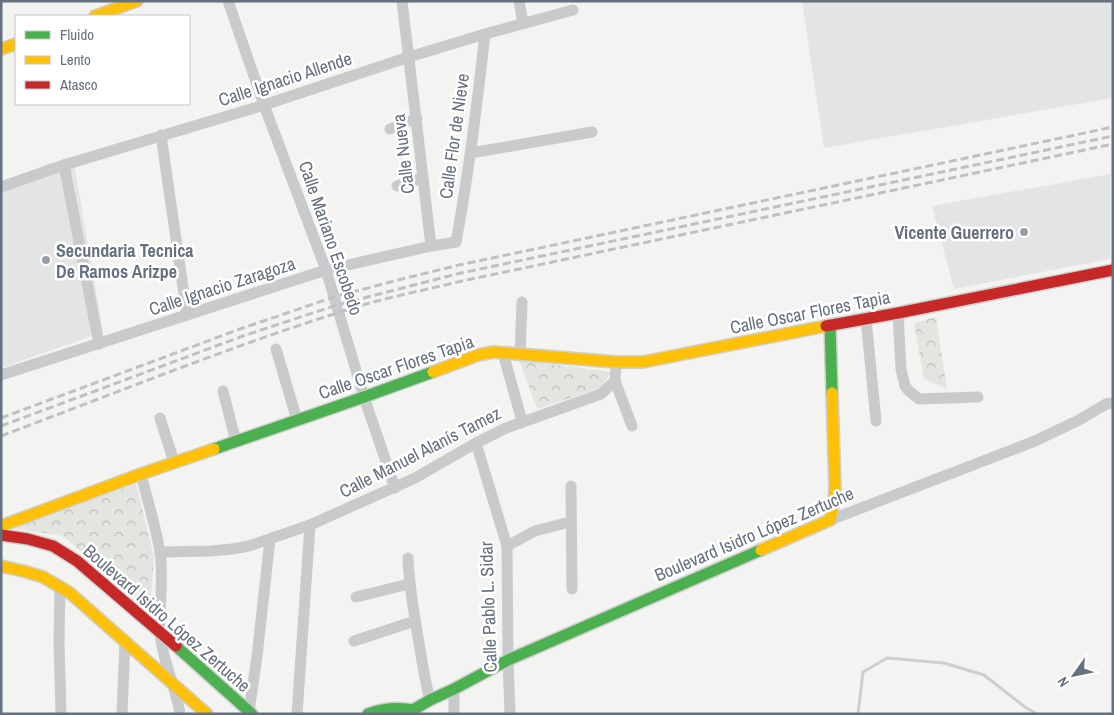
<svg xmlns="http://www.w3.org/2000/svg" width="1114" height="715" viewBox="0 0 1114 715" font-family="'Archivo Narrow',sans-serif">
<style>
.built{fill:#e3e4e4}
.park{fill:url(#park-crowns)}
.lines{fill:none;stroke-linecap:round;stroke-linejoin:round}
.stream{stroke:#cacfd2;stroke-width:3}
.fast-casing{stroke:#cfcfcf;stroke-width:14}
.slow-casing{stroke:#cfcfcf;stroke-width:14}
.jam-casing{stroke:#cfcfcf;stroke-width:14}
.street{stroke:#c9cacb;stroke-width:11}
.fast{stroke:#4caf50;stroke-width:11}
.slow{stroke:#ffc107;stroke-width:11}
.jam{stroke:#c62828;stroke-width:11}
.rail{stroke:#bfc0c1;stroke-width:3;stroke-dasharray:8 4;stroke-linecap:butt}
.poi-dot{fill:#979ea7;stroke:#fff;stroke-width:2}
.labels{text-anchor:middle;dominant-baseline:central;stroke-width:5;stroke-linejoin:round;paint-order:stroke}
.street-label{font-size:18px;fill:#66717f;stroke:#fff}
.poi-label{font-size:18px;font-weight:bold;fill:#66717f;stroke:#fff;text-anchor:end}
</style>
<defs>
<pattern id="park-crowns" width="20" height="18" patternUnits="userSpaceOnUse" patternTransform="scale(1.25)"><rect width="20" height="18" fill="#e2e5e0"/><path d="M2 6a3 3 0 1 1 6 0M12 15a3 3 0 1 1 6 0" fill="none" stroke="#bbbebb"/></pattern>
</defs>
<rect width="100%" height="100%" fill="#f3f3f1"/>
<g class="built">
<polygon points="802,1 1113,1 1113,98 824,148"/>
<polygon points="74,163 103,332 1,368 1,188"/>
<polygon points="1110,174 1110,259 954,289 932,206"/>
</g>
<g class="park">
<polygon points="936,317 947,389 924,379 914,323"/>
<polygon points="519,360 611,372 601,388 537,409"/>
<polygon points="136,484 154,557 150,611 63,536 13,528"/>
</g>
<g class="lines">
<polyline class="stream" points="858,714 863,672 887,658 944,663 984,675 1025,707 1037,714"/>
<defs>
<g id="fast">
<polyline points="830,325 832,393"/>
<polyline points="214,449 364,397 433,372"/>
<polyline points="176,646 252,714"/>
<path d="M368 714C384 708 397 707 413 710"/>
<polyline points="410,714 413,710 430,700 454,689 508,660 761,550"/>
</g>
<g id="slow">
<polyline points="95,16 137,1"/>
<polyline points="1,49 16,44"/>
<polyline points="433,372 478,355 494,352 616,362 643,362 826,326"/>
<polyline points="1,526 141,474 214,449"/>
<polyline points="761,550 830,520 834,501 835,488 832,393"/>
<polyline points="1,566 23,571 43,577 70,593 207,714"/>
</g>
<g id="jam">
<polyline points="826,326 898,313 1113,270"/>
<polyline points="1,535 28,539 53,546 77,561 176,646"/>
</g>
</defs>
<use href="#fast" class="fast-casing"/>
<use href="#slow" class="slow-casing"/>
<use href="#jam" class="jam-casing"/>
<g class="street">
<polyline points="228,1 264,105 326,270 364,397 395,488"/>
<polyline points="402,1 427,212 431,246"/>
<polyline points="519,1 523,23"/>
<polyline points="390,129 417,118"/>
<polyline points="161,135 187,315"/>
<polyline points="471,153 592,132"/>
<polyline points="64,165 99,344"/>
<polyline points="397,186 423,178"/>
<polyline points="1,187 64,165 264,105 409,57 485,34 573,10"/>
<polyline points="898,313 901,369 905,386 909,391 919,399 978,397"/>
<polyline points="866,319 876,421"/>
<polyline points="276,349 297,420"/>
<polyline points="503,353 522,421"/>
<polyline points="520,355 522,302"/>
<path d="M1 375 326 270 431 246 456 242C469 173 477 103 485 34"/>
<polyline points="615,381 632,426"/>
<polyline points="223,391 236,442"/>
<polyline points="160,418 174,462"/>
<polyline points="476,443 507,546 508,660 510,714"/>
<path d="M141 474C147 499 156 527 160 552 164 579 159 605 160 632 162 661 176 686 180 714"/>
<polyline points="571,486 572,589"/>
<polyline points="830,520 1035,441 1079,420 1106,404 1113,403"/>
<polyline points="507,546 535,531 570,522"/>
<polyline points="160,552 211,551 232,549 249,546 310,525 415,478 476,443 506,428 601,394 615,381 616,362"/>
<path d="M408 558C409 586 414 614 419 643 422 662 425 681 430 700"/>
<polyline points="60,585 59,642 61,714"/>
<polyline points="356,597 409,584"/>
<polyline points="354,641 415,621"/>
<polyline points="454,689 454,714"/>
<polyline points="249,712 257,656 270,539"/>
<polyline points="122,714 125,641"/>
<polyline points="297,714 310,525"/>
</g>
<use href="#fast" class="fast"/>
<use href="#slow" class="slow"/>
<use href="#jam" class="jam"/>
<g class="rail">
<polyline points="1,418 240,329 334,297 398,280 459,265 1113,127"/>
<polyline points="1,426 243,336 337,305 461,273 1113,136"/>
<path d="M1 436C113 394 224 349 337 313 378 299 421 291 462 281L1113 144"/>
</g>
</g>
<g class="poi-dot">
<circle cx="1024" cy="232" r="5"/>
<circle cx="46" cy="260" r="5"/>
</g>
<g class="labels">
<g class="street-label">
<text transform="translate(285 79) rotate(-18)">Calle Ignacio Allende</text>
<text transform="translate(454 136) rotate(-82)">Calle Flor de Nieve</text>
<text transform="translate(403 154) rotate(-97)">Calle Nueva</text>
<text transform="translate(331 238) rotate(71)">Calle Mariano Escobedo</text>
<text transform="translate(222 286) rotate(-18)">Calle Ignacio Zaragoza</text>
<text transform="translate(810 312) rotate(-11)">Calle Oscar Flores Tapia</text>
<text transform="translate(396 367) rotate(-19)">Calle Oscar Flores Tapia</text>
<text transform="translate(420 452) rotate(-27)">Calle Manuel Alanís Tamez</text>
<text transform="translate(754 534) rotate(-23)">Boulevard Isidro López Zertuche</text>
<text transform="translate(488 607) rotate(-92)">Calle Pablo L. Sidar</text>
<text transform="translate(167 618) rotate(41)">Boulevard Isidro López Zertuche</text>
</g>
<g class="poi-label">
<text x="1014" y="232">Vicente Guerrero</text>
<text x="56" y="250" text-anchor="start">Secundaria Tecnica<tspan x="56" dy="21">De Ramos Arizpe</tspan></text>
</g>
</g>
<rect width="1114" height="715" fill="none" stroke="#66717f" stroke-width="5"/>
<rect x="15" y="15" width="175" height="90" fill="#ffffff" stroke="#c2c6cc"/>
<rect x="25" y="31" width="25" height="8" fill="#4caf50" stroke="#c2c6cc"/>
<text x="60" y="40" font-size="15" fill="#66717f">Fluido</text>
<rect x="25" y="56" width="25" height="8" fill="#ffc107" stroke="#c2c6cc"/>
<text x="60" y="65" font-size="15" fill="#66717f">Lento</text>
<rect x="25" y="81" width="25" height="8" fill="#c62828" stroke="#c2c6cc"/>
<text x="60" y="90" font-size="15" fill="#66717f">Atasco</text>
<g transform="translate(1074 675) rotate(237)" stroke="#ffffff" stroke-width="4" paint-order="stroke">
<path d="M0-4L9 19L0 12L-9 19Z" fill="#66717f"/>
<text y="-8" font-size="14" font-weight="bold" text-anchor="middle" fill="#66717f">N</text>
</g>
</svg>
